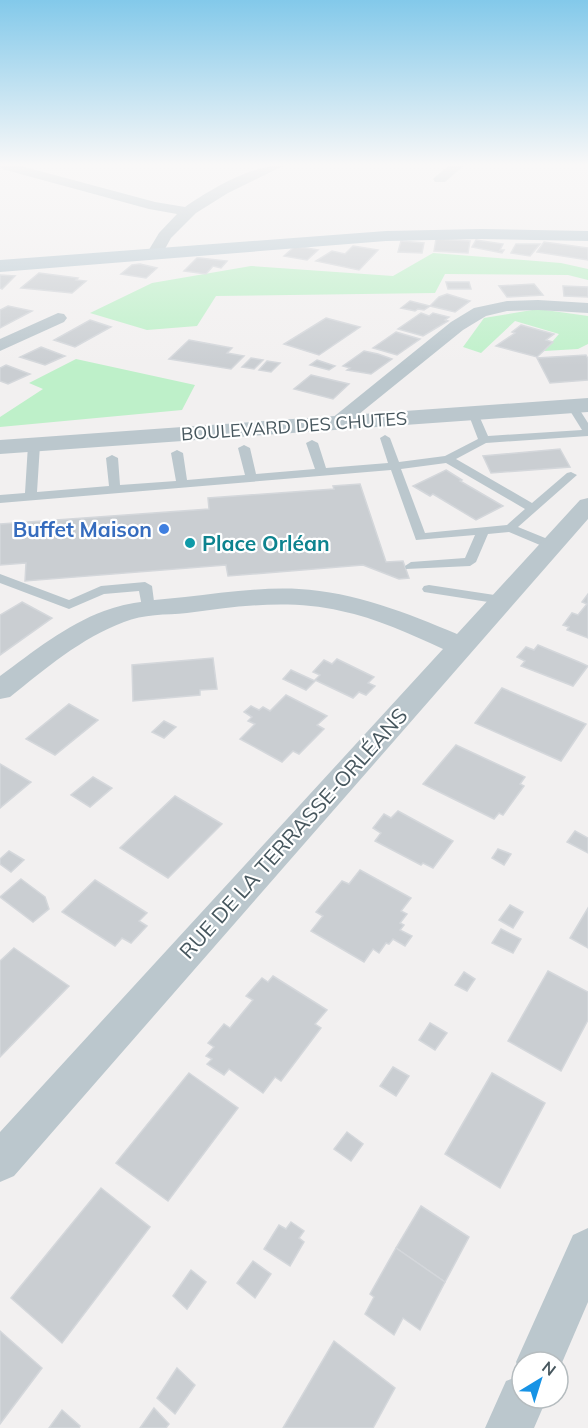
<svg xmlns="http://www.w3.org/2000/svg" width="588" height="1428" viewBox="0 0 588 1428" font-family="Mulish,sans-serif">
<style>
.green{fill:#bef0c9}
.building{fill:#caced2;stroke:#d4d7db;stroke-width:1.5}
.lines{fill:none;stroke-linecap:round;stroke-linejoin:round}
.service{fill:#bbc7cd;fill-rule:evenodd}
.minor{fill:#bbc7cd;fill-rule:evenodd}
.tertiary{fill:#bbc7cd;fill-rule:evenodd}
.secondary{fill:#bdccd4;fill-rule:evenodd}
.shop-dot{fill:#3f7fe0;stroke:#fff;stroke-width:2}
.culture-dot{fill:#0f9aa8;stroke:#fff;stroke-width:2}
.labels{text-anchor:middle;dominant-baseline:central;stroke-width:4.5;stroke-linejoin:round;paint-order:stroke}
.far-street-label{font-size:18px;fill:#47575e;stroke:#fff}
.shop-label{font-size:21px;font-weight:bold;fill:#366cbe;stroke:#fff;text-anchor:end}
.culture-label{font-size:21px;font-weight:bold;fill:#0d838f;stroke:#fff;text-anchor:start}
.street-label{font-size:21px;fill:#47575e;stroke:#fff}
</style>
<rect width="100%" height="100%" fill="#f2f0f0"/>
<g class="green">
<polygon points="433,253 561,263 588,269 588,280 568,275 445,274 435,293 216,296 197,326 147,330 90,313 152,283 251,266 393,276"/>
<polygon points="538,309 588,316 588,344 578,349 544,351 559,334 515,321 481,353 463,347 484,318"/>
<polygon points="76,359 195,385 182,410 0,427 0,417 43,389 29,383"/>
</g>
<g class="building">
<polygon points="436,239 470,241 468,253 434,251"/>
<polygon points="476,240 503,244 500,250 504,250 502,253 472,247"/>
<polygon points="401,241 424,243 422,253 398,252"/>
<polygon points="544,242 588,248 588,260 537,252"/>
<polygon points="516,244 540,244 530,256 511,253"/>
<polygon points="353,246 378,250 359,270 316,261 332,251 345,254"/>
<polygon points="294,247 307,248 318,250 307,260 284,256"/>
<polygon points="197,258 200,258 227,261 221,268 213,266 206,274 184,271"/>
<polygon points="140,264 157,268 146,278 121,274 132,265"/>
<polygon points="39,273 78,278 76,280 86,281 72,293 21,288"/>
<polygon points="0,275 15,276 2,289 0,288"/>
<polygon points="446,282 469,282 471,289 448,289"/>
<polygon points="534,284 543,295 507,297 499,286"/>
<polygon points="563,286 588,287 588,297 564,296"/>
<polygon points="447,294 470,301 455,312 430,306 439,297"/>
<polygon points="410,301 430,306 424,310 418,309 415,311 401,308"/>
<polygon points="8,306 32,311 0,328 0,310"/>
<polygon points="421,313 429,316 433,313 449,317 445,320 448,321 423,336 398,329"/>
<polygon points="326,318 360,327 319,355 284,344"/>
<polygon points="90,320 111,327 75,347 54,340"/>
<polygon points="521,325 554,334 546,340 553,342 537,357 496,346 515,333 512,332"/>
<polygon points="396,332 420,339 397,355 373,348"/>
<polygon points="189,340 232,348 227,353 244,356 231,369 169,359"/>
<polygon points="41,347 65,356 45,365 20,357"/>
<polygon points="364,351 378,354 392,359 371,374 347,370 350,368 343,366"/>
<polygon points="586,355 588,359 588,380 550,383 537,358"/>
<polygon points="251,358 263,360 254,369 242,367"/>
<polygon points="317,360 335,366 329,370 310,365"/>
<polygon points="267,361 280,363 271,372 259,370"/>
<polygon points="6,365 30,374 8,384 0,381 0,368"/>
<polygon points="311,375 349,384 333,399 294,389"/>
<polygon points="560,449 570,467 491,473 483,456"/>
<polygon points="446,470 462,480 460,481 503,506 476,520 433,494 430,496 413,486"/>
<polygon points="360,484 386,562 403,561 409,578 399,579 363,565 228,576 226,565 25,581 26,563 0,565 0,524 209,509 208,498 334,489 333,486"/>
<polygon points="588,594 588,638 567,630 569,627 563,625 572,613 578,615 587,604 582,602"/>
<polygon points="22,602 52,618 0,655 0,615"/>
<polygon points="538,645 579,662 588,666 573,686 521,666 525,661 517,657 526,647 534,650"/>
<polygon points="213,658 217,689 200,690 200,695 133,701 132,665"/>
<polygon points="337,659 374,677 368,683 375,686 366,695 359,692 353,698 315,680 320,675 313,672 324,660 332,664"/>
<polygon points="291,670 315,681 306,690 283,679"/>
<polygon points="502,688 586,724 561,761 475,723"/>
<polygon points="286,695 327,716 317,725 324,729 299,754 293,751 282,762 240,739 255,724 248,721 252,717 244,712 251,706 259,710 263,707 270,711"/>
<polygon points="69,704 98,720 55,755 26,739"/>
<polygon points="164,721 176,727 164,738 152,732"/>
<polygon points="456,745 525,777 520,784 524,786 503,815 499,813 494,819 423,784"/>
<polygon points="0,764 31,782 0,808"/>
<polygon points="93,777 112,788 90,807 71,795"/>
<polygon points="175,796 222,824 168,878 120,848"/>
<polygon points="398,811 453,841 433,868 423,863 421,865 375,841 381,833 373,828 384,814 391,818"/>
<polygon points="575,831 588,838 588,853 567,842"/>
<polygon points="498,849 511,854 504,865 492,858"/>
<polygon points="9,851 24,860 11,872 0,864 0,859"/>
<polygon points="360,870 411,898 401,911 407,914 400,923 404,925 400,930 412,936 405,946 393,939 389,944 386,943 379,953 373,949 364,962 311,931 323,916 316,912 342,881 349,884"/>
<polygon points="21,879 45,897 49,909 33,922 0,897"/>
<polygon points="95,880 147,913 139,921 147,926 131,943 122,938 115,946 62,912"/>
<polygon points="510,905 523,912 513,928 499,920"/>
<polygon points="588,908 588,948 570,938"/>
<polygon points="501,929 521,939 513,953 492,943"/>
<polygon points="14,948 69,986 0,1057 0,961"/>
<polygon points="548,971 588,992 588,1020 561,1071 508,1041"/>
<polygon points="464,972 475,979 467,991 455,985"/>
<polygon points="273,976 327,1010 315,1024 321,1028 281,1081 275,1077 263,1093 229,1069 224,1075 207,1064 212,1059 206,1056 214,1047 208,1043 224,1024 230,1028 253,1000 246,996 262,978 268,982"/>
<polygon points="430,1023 447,1033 435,1050 419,1040"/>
<polygon points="393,1067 409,1076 396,1096 380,1086"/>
<polygon points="189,1073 238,1108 168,1201 116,1163"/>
<polygon points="492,1073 545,1103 500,1188 445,1154"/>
<polygon points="347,1132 363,1144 351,1161 334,1149"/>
<polygon points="101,1188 150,1227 62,1343 11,1298"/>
<polygon points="421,1206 469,1237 445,1282 396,1248"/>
<polygon points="291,1222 304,1231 299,1238 304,1242 290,1266 264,1249 279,1225 286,1229"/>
<polygon points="396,1248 445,1282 420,1330 403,1318 394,1335 365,1314 374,1297 370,1294"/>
<polygon points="253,1261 271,1274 255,1298 237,1283"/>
<polygon points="191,1270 206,1282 187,1309 173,1296"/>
<polygon points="0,1331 42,1368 0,1424"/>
<polygon points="334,1341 395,1388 373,1428 283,1428"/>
<polygon points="177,1368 195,1385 175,1414 157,1398"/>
<polygon points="154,1408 169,1424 166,1428 140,1428"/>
<polygon points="62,1410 80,1426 79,1428 49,1428"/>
</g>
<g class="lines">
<g class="service">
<path d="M572 403 576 404 588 423V436L486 443 456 459 532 503 567 473 571 472 577 475 518 527 555 542 557 545 555 548H547L509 532 488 534 476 562 470 566 406 569 405 566 411 562 465 558 475 535 416 540 391 470 0 503V495L25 493 28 445 34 442 40 445 37 492 109 486 106 458 112 455 118 458 120 485 176 481 171 453 177 450 183 453 187 480 245 475 238 448 244 445 250 448 256 474 315 469 306 443 312 440 318 443 326 468 388 463 380 438 385 435 390 438 399 462 445 456 478 439 468 413 469 411H477L488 436 582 430 567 406ZM446 463 525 509 507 525 425 533 401 469Z"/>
<polygon points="0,574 69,600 101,586 145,582 152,586 155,609 148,613 143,612 139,591 104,594 69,609 0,583"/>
<polygon points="429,585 501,596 508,600 501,604 424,592 422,589 424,586"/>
</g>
<g class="minor">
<path d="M0 166H21L155 202 185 207C210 190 252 164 283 166L228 193 196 213 171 238 161 256 155 258 147 253 159 233 177 214 149 209 2 169Z"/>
<polygon points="448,166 463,166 445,182 435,182 433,179"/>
<polygon points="538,300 588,303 588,313 538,310 507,311 486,316 463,330 343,427 329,427 326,423 451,322 474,308 507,301"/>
<polygon points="58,313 64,314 67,318 64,322 0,351 0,339"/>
<path d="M588 498V519L14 1176 0 1182V1132L443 649C410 634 376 618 341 611 290 599 238 606 187 613 166 615 143 614 124 622 81 638 45 669 10 697L0 699V676C33 652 66 625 104 611 130 601 158 600 185 597 223 593 261 587 299 589 354 592 407 613 457 634L580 500Z"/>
<polygon points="588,1228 588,1302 558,1372 558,1362 522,1362 522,1398 547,1398 534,1428 485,1428 506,1381 521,1375 516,1362 573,1235"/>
</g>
<polygon class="tertiary" points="588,398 588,412 0,454 0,440"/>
<polygon class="secondary" points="481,229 588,231 588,241 481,239 386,241 0,272 0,260 386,231"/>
</g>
<linearGradient id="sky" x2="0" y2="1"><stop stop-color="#83c9ea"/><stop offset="0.45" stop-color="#f9f8f8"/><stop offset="1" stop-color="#f9f8f8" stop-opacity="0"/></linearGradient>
<rect width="588" height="366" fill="url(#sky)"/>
<circle class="shop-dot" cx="164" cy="529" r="6"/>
<circle class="culture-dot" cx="190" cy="543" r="6"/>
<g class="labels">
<g class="far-street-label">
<text transform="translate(294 426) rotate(-4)">BOULEVARD DES CHUTES</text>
</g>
<g class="shop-label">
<text x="152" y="529">Buffet Maison</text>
</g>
<g class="culture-label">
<text x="202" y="543">Place Orléan</text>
</g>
<g class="street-label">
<text transform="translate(293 833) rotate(-48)">RUE DE LA TERRASSE-ORLÉANS</text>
</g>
</g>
<g transform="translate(540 1380) rotate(38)"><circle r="28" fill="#ffffff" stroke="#b5bcbf" stroke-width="1.5"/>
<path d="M0-4.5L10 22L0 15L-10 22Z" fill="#1793e5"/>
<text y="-9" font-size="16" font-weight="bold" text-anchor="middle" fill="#47575e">N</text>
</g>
</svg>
